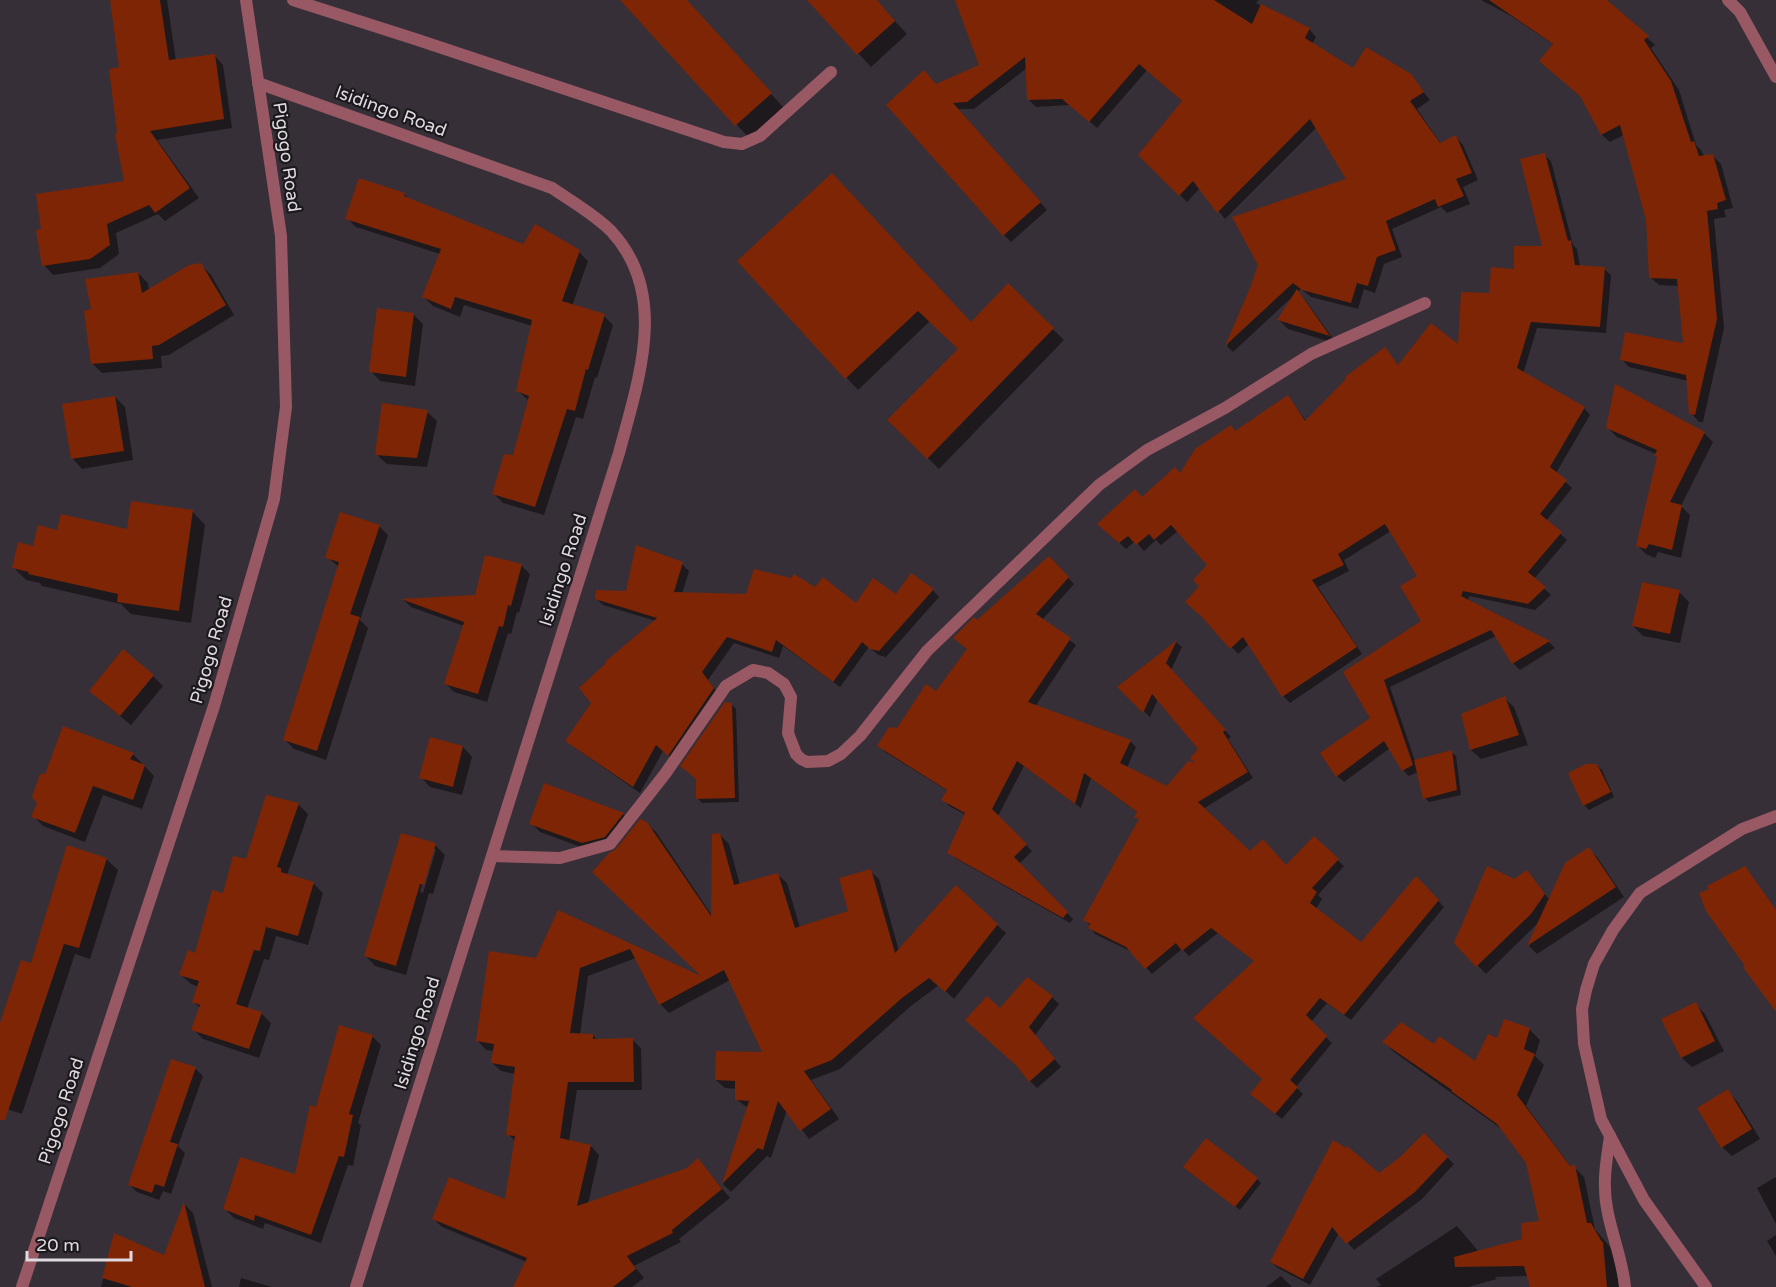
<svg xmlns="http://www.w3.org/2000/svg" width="1776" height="1287" viewBox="0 0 1776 1287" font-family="'Varela Round',sans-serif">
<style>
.shadow{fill:#0007;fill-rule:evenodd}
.building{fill:#7d2505}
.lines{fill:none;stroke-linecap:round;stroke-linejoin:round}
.lane{stroke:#995964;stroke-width:12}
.street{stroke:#995964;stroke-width:12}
.labels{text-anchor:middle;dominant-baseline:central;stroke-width:4.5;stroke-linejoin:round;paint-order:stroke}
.street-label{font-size:18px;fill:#dfdae0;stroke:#1c191d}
</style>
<rect width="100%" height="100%" fill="#372f38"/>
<g class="shadow">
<polygon points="112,0 167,0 176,61 214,55 223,65 232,128 157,140 199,198 165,221 158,214 116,233 119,254 100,268 53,275 44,265 126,182 121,68"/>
<polygon points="622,0 686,0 783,107 749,138"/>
<polygon points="809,0 872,0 888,14 907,34 871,67"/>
<polygon points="956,0 1259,0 1256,3 1309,29 1316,37 1312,44 1354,70 1410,75 1430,100 1417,109 1441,144 1456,137 1463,145 1478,180 1463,187 1470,204 1447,213 1441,207 1392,229 1402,257 1384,264 1375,293 1364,289 1358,309 1311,297 1301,289 1298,292 1306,301 1337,344 1288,329 1279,320 1291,298 1233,352 1227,346 1252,288 1349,180 1317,127 1225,219 1200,188 1187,202 1140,155 1183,102 1147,70 1097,128 1070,105 1036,107 1028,99 1027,68 974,109 958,109 1047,210 1011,242 1004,235 937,85 981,66"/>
<polygon points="1481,0 1605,0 1655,45 1651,48 1679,90 1696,145 1702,151 1704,157 1713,156 1721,164 1733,208 1724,210 1726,217 1714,219 1724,328 1703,422 1699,422 1691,413 1688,381 1629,367 1621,359 1684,344 1679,286 1659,285 1650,277 1647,219 1624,135 1610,142 1602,135 1554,45 1511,16"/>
<polygon points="1544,155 1551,161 1573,245 1577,249 1580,267 1604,269 1611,275 1606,333 1537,328 1523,374 1584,408 1590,415 1556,473 1572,488 1546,521 1567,540 1534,579 1551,595 1535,610 1469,596 1468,601 1549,642 1555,648 1520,670 1513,663 1496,636 1390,687 1415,761 1451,752 1456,756 1461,795 1429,802 1425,798 1418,772 1409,776 1403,770 1390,748 1344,782 1337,776 1372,718 1345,672 1423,621 1419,577 1391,531 1344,560 1349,571 1318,587 1362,654 1290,703 1283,696 1249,644 1238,654 1208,621 1200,586 1209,565 1178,531 1161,545 1156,540 1144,551 1135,541 1126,549 1105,530 1143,499 1180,475 1231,427 1236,432 1288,397 1306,421 1385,349 1399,366 1460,346 1491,295 1544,247"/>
<polygon points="404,194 410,200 523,246 579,252 588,261 572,306 604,316 613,325 597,378 595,377 583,419 576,417 544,515 503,503 494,494 514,457 529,401 518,391 532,326 464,305 460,317 433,306 424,297 440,254 356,227 347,218"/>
<polygon points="739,261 971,324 1008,285 1064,340 939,469 889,420 960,350 930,321 858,390"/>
<polygon points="201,265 211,275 234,315 169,355 161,356 162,368 102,373 92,363 92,310 138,273 148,283 149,291"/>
<polygon points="413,314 423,324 415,386 380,381 371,371"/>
<polygon points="115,397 125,407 133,460 82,469 73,459"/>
<polygon points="427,412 437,421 427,467 387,464 377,455"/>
<polygon points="1608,428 1704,433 1713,442 1681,506 1690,515 1681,558 1658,552 1655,558 1646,554 1637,545 1658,458 1656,454 1617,437"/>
<polygon points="193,512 205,525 191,623 131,614 121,604 42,586 40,583 26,580 13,567 58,532 128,531"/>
<polygon points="379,526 388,535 360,620 368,628 326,760 294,749 284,739 339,567 327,557"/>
<polygon points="1049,558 1074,584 1042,620 1076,645 1035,707 1130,741 1136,747 1127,768 1168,788 1201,767 1200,749 1158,699 1150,717 1119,687 1176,642 1182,647 1171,670 1231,737 1228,739 1253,778 1203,809 1250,853 1287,867 1314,838 1344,866 1318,895 1322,899 1316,909 1361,944 1416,878 1444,907 1351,1020 1327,1003 1311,1022 1332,1043 1296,1087 1303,1094 1282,1119 1258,1100 1263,1080 1256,962 1218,933 1189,956 1182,949 1152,974 1132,952 1095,934 1085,919 1140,820 1136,816 1138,813 1091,778 1081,808 1024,766 998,816 1032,851 1019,864 1073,919 1070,923 955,858 949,852 966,815 949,806 943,799 948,791 885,752 879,746 936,693 968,649 977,621"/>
<polygon points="682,564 689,571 682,594 748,596 816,589 857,605 933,590 939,597 886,657 878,655 869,647 840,687 783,646 779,658 734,643 708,680 720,696 675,761 663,751 640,793 574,747 567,741 656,621 603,605 596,598 628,592"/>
<polygon points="521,565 530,574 519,613 517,612 511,634 508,633 487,702 454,692 446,684 464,626 411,607 404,600 476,596"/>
<polygon points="1679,592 1689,602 1680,643 1643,636 1633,626"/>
<polygon points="153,676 163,686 131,725 100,700"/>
<polygon points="1504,698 1514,707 1528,745 1481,759 1471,750 1463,715"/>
<polygon points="732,705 736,709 739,802 702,803 697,798"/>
<polygon points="64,728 133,754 154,776 142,809 103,795 85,842 43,826 33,816"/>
<polygon points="463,747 472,757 462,795 430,787 421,777"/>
<polygon points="1597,765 1602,770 1614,797 1589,810 1584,805"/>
<polygon points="545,785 623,814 631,823 592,851 540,832 531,823"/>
<polygon points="298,804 308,814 287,875 313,883 323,893 308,945 276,936 269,960 264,959 247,1009 261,1013 271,1023 259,1058 203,1039 193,1029 200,1008 194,1002 199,987 191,984 181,975 196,955 224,895 247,861"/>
<polygon points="646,823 656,832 713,917 720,835 729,844 740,885 778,875 787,883 800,928 850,912 870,871 879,879 899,951 997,925 1006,933 954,999 939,985 911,1006 840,1069 811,1080 839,1119 809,1139 787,1110 771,1158 767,1156 731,1192 723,1184 748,1108 737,1100 737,1089 725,1088 716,1080 764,1053 730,980 669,1013 661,1005 636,958 588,976 580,1035 593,1035 598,1041 632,1039 641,1048 642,1090 577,1090 569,1141 591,1146 599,1155 588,1204 687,1169 698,1160 730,1198 679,1239 681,1242 634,1266 644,1278 632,1287 518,1287 527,1262 442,1227 433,1218 507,1201 516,1142 508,1134 516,1074 501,1071 492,1063 494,1051 486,1050 478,1041 537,959 558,912 706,980 617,850"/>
<path d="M435 845 445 855 433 894 429 893 406 975 375 966 366 956ZM433 849H436L423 893 420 892Z"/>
<polygon points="1588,849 1597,857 1624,897 1537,954 1529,946 1540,921 1486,974 1456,943 1515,880 1526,872 1550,900"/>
<polygon points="106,859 118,870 90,959 75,954 22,1114 0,1107 0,1028 32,965"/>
<polygon points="1052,997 1059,1004 1035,1035 1061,1067 1037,1088 1030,1081 1000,1010"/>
<polygon points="1695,1004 1705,1014 1724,1051 1692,1067 1682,1058 1663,1020"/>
<polygon points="1529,1029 1540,1040 1535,1056 1544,1065 1526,1106 1571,1167 1574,1167 1584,1177 1595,1229 1615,1253 1619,1287 1532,1287 1529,1276 1495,1277 1497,1279 1468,1287 1376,1287 1381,1285 1376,1279 1457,1226 1479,1252 1524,1240 1541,1223 1527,1162 1503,1130 1394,1052 1384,1042 1434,1046 1476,1064 1498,1040"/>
<polygon points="372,1036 381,1045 358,1123 361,1125 353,1166 348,1165 321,1243 265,1223 263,1229 234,1218 225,1209 296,1176 317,1109"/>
<polygon points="172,1060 196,1069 203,1076 178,1146 185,1153 171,1194 163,1191 159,1200 137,1192 130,1185"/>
<polygon points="1727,1091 1737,1101 1760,1139 1732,1156 1722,1147"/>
<polygon points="1424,1135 1454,1164 1422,1199 1354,1250 1339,1233 1310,1285 1278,1268 1271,1262 1401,1158"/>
<polygon points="1190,1171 1257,1179 1261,1183 1240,1210"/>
<polygon points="1776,1177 1776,1224 1757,1188"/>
<polygon points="185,1205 193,1213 212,1287 101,1287 115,1235 165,1257"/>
<polygon points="1776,1235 1776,1256 1767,1241"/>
<polygon points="1281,1276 1292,1287 1266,1287"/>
<polygon points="241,1278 272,1287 239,1287"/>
</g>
<g class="building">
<polygon points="110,0 160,0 169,60 215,54 224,119 150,131 190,188 155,213 149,205 107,224 110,245 90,259 42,266 36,230 41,229 36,194 124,181 115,134 117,132 109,69 119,67"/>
<polygon points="620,0 687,0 772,93 735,126"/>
<polygon points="807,0 877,0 895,21 857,55"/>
<polygon points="955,0 1214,0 1252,24 1261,4 1310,28 1305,38 1353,68 1366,47 1411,74 1424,92 1410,101 1440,143 1456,135 1472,173 1456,179 1464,196 1438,207 1435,199 1386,221 1396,250 1377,257 1368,286 1357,283 1351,303 1302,290 1293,283 1225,346 1250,288 1258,265 1232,217 1346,179 1310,119 1217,213 1193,181 1179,196 1138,155 1182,101 1139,64 1089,122 1062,99 1027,100 1025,57 967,102 953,103 1041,202 1003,236 886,105 924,70 936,84 979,65"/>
<polygon points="1489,0 1607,0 1649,36 1644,40 1671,81 1691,142 1694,141 1699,156 1713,154 1726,200 1717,203 1718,209 1707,211 1717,319 1695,415 1689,414 1686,375 1620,360 1625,332 1683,343 1677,279 1649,278 1646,220 1620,125 1601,135 1580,96 1539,61 1553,44"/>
<polygon points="1545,153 1568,241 1571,240 1575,265 1605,267 1600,327 1531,322 1517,368 1585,407 1550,467 1567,480 1540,514 1562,532 1528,572 1546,587 1528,604 1463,591 1461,596 1550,641 1512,664 1491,630 1384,680 1413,765 1402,771 1384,741 1336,777 1320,753 1370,718 1343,672 1421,621 1400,586 1417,576 1385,524 1338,554 1344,565 1312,580 1357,647 1282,697 1243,637 1230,649 1203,618 1185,602 1199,586 1193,580 1207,565 1171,525 1154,540 1149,534 1136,545 1128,536 1119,543 1097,524 1135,489 1142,497 1175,467 1180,473 1195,449 1231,425 1235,431 1288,395 1305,421 1346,379 1345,377 1385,347 1398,365 1431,323 1458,344 1461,292 1489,293 1491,267 1514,269 1514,246 1542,246 1520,159"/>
<polygon points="832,173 971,322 1008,283 1054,328 927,459 887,420 958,349 918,311 845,379 737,261"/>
<polygon points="359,178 405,193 404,196 523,244 535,224 580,250 562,301 605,314 588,370 586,369 575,411 567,409 535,507 492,494 504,454 513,455 529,396 516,391 532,320 455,297 451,309 422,297 441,249 345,219"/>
<polygon points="201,263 226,305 159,345 152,346 153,359 91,364 84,311 91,309 85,279 138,272 142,293 189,265"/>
<polygon points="1297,289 1330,336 1277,320"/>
<polygon points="377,308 414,313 406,377 369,372"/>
<polygon points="1615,384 1705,432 1670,502 1682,505 1672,550 1649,544 1646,549 1636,546 1657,457 1654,456 1657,450 1606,428"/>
<polygon points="115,396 124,451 71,459 62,404"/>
<polygon points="382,403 428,410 417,458 375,455"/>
<polygon points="131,501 193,510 179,611 117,602 118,594 28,574 29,572 12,568 18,542 33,546 38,525 57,530 61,514 127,529"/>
<polygon points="340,512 380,525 350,614 360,617 317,751 283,740 339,562 325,558"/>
<polygon points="636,545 683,562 674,592 746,594 754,569 791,578 794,574 815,587 823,577 856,603 873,578 896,594 911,573 934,589 879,651 870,649 862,642 833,682 776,640 772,652 727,637 702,672 714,688 668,756 656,745 633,787 565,741 591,703 579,688 606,663 605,662 657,618 595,599 596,590 626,591"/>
<polygon points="485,555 522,564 511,606 508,605 503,627 499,626 478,694 444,684 464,622 401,599 475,595"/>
<polygon points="1049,556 1069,577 1036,614 1071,638 1028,702 1131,740 1120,763 1167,786 1188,761 1195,763 1190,758 1198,749 1152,694 1143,713 1117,687 1177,640 1166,663 1226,730 1223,732 1248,772 1198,802 1250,851 1263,839 1286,865 1314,836 1339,859 1312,888 1317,892 1310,903 1361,942 1416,876 1439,900 1344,1015 1320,998 1306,1015 1327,1036 1290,1080 1298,1087 1275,1114 1250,1094 1262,1079 1193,1018 1254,961 1211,928 1182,951 1176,943 1145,969 1126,947 1088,928 1090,924 1083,920 1139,819 1134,817 1137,812 1084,773 1075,804 1017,761 992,809 1027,844 1014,857 1068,912 1063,918 947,853 965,813 941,800 947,790 877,746 889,727 897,728 926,684 936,691 967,649 953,638 974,617 977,620"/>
<polygon points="1642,582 1680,590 1670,634 1632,626"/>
<polygon points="123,649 154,675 120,716 89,691"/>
<polygon points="1505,696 1519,735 1470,750 1461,714"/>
<polygon points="725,702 732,703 735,798 696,799 696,779 680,766"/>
<polygon points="63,726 134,753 130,759 145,765 133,800 93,786 75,833 31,817 37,803 32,797 40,774 45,774"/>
<polygon points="430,737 463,746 453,787 419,778"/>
<polygon points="1452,750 1457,790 1423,799 1414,760"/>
<polygon points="1586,764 1597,764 1611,792 1583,806 1568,773"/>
<polygon points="544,783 624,813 605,837 582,843 529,824"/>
<polygon points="266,795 299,803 277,867 281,868 281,872 314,882 298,936 266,927 260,951 254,950 236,1004 262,1012 249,1049 191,1030 200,1005 192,1002 199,981 179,975 188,950 195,953 212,890 223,893 233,856 246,859"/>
<polygon points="640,819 647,822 711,916 712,834 720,833 734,885 778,873 795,928 848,911 839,878 871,869 895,953 956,885 998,924 945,992 929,978 902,998 832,1060 804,1071 831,1109 800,1131 778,1101 763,1150 758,1148 722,1184 749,1101 735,1100 735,1081 715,1080 716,1051 762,1052 724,970 659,1005 630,949 580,968 570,1033 593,1034 593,1039 633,1038 634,1082 568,1082 560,1138 591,1145 577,1206 687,1168 698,1158 722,1189 672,1230 673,1233 627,1256 636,1269 613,1287 513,1287 527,1258 432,1219 449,1177 505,1199 515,1136 506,1135 515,1067 491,1063 494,1044 476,1041 489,951 536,958 558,910 701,976 592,872 609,853 616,849"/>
<polygon points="401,833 436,843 424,885 420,884 396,966 364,956"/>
<polygon points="67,845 107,858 79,948 64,944 5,1120 0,1120 0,1023 21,960 31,963"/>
<polygon points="1589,847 1616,887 1527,946 1565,863"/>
<polygon points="1487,866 1514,879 1527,870 1545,894 1531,914 1476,967 1454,943"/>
<polygon points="1745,866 1776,910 1776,1012 1743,967 1745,966 1706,911 1699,893 1709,889 1707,886"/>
<polygon points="1027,977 1053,996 1029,1027 1055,1059 1029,1082 1017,1066 965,1020 987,996 1000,1008"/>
<polygon points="1696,1002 1715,1041 1681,1058 1661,1019"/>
<polygon points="1504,1019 1530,1028 1524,1049 1535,1054 1517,1095 1570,1166 1575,1165 1587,1223 1591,1223 1602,1242 1603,1242 1607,1287 1530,1287 1524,1266 1455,1267 1454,1257 1522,1239 1521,1223 1539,1221 1526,1163 1497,1124 1451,1091 1452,1090 1382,1042 1401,1022 1434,1044 1439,1036 1475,1061 1488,1034 1497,1038"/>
<polygon points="339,1025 373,1035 349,1114 353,1115 344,1157 339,1156 311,1235 255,1215 254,1221 223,1209 240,1157 295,1174 310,1105 316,1107"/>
<polygon points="171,1059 196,1067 170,1142 178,1144 164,1187 155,1184 152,1193 128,1185"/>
<polygon points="1728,1089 1752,1129 1721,1148 1697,1108"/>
<polygon points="1424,1133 1448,1157 1415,1192 1346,1244 1332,1227 1303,1279 1270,1262 1333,1140 1346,1148 1347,1146 1379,1173 1400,1157"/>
<polygon points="1206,1138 1258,1178 1235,1207 1183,1167"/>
<polygon points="184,1202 205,1287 132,1287 102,1278 114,1233 164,1255"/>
</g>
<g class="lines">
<polyline class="lane" points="293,0 415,39 724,142 742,144 760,136 831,72"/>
<g class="street">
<polyline points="1728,0 1740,12 1776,77"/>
<path d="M258 83 552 188C571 201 594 214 611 231 670 294 638 381 619 453L356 1287"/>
<polyline points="492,856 560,858 610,844 665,774 726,686 753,670 768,673 784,684 791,697 788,733 796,754 801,759 807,762 828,761 841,754 860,736 927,651 1099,485 1147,450 1225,408 1311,354 1425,303"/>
<path d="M1610 1136C1608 1152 1604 1170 1605 1187 1605 1221 1622 1253 1625 1287"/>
<polyline points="22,1287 214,706 274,499 286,407 281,236 246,0"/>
<polyline points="1706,1287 1644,1200 1601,1119 1584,1044 1582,1009 1586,990 1594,964 1613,930 1640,893 1742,829 1776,816"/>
</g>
</g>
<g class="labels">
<g class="street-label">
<text transform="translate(391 111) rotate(20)">Isidingo Road</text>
<text transform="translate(287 157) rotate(82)">Pigogo Road</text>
<text transform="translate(563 570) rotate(-72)">Isidingo Road</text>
<text transform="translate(211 650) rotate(-74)">Pigogo Road</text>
<text transform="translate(417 1033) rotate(-73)">Isidingo Road</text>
<text transform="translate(61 1111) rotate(-72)">Pigogo Road</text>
</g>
</g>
<path d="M27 1251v9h104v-9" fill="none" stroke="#dfdae0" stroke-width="3"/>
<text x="36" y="1251" font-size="18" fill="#dfdae0" stroke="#1c191d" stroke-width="4.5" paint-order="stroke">20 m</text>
</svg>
